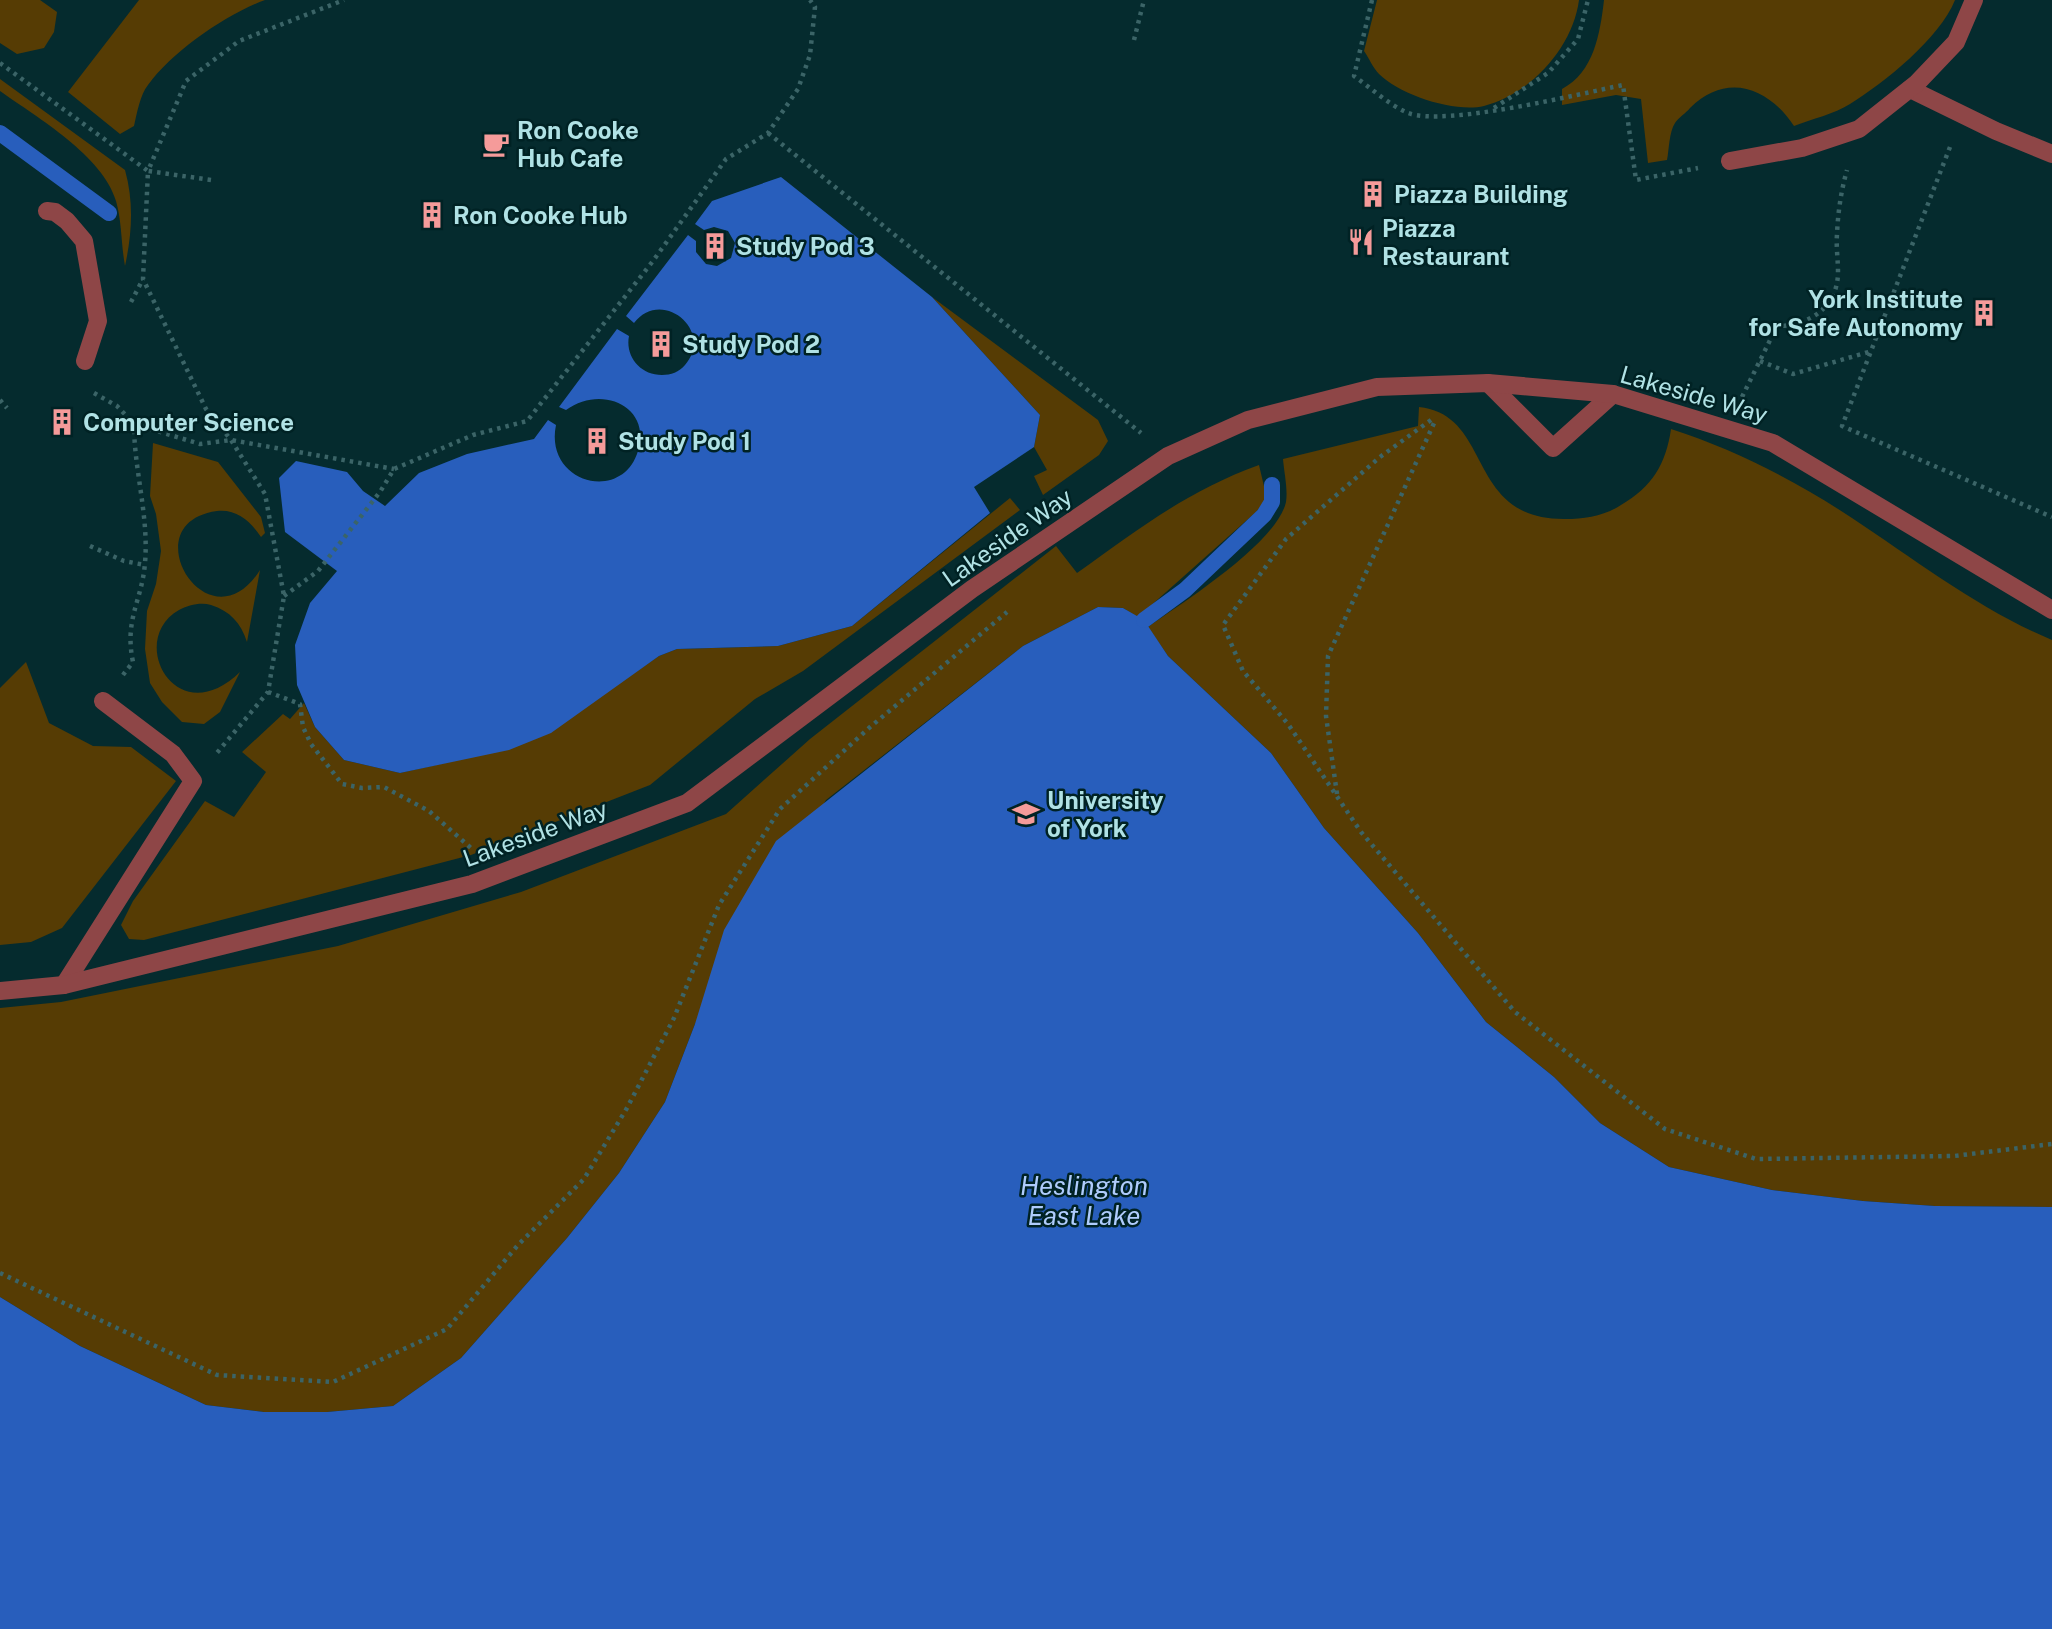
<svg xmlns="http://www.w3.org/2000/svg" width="2052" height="1629" viewBox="0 0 2052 1629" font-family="'Public Sans',sans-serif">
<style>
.green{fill:#563c04}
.water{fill:#285ebc}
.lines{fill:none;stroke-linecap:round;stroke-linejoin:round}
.stream{stroke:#285ebc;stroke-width:16}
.path{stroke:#3b6467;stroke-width:4.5;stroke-dasharray:3.5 5;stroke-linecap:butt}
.lane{stroke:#8e4647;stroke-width:18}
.labels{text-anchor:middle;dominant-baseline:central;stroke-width:5;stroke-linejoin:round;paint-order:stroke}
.poi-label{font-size:24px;font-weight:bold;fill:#b0e2e5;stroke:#002224;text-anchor:start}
.street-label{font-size:24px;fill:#b0e2e5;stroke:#002224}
.water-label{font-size:26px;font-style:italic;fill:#afccfd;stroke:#002224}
</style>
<rect width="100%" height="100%" fill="#052b2e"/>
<g class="green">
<polygon points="0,0 40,0 57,12 54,32 44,48 17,54 0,43"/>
<path d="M139 0H265C226 14 172 52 148 85 140 95 137 113 134 126L120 134 68 92Z"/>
<path d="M1377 0H1579C1573 47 1531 94 1484 106 1455 113 1400 95 1379 74 1373 68 1369 58 1364 51Z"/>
<path d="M1604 0H1955C1940 38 1884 83 1850 104 1834 114 1812 119 1794 126 1769 88 1727 71 1690 108 1686 113 1678 118 1675 123 1669 132 1669 150 1667 160L1648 163 1641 99 1616 95 1562 105V89C1594 72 1600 34 1604 0Z"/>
<path d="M0 79 125 170C134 202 132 234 125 266 121 244 122 222 116 201 103 156 38 118 0 91Z"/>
<polygon points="932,297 1098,420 1108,441 1099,455 1043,495 1034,476 1047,470 1034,447 1040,415"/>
<path d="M1419 407C1494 415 1465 520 1565 519 1585 519 1604 516 1621 505 1652 487 1666 464 1671 429 1736 450 1796 481 1852 518 1917 561 1980 610 2052 640V1207L1935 1206 1863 1201 1772 1190 1669 1167 1600 1123 1554 1077 1486 1022 1418 933 1324 828 1271 753 1168 656 1148 627C1182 603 1277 543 1286 502 1288 489 1284 472 1283 459L1418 426Z"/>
<path d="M153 443 218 462 261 517 265 533 261 537C250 521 237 509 217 511 130 523 209 651 260 570L247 642C241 623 230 611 211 605 201 602 188 605 179 610 126 640 176 734 240 672L220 712 204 724 182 722 162 702 150 683 145 649 147 611 156 584 161 551 156 514 150 496Z"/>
<path d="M1259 465 1267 499 1256 512 1138 617 1123 608 1098 607 1023 646 826 800 695 1024 665 1102 619 1173 567 1238 461 1358 393 1406 327 1412H264L206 1405 80 1346 0 1297V1008L61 1002 338 946 521 892 726 814 810 739 1056 546 1077 573C1139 529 1187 491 1259 465Z"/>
<polygon points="1010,498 1020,510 803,671 755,699 650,785 471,855 144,940 129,939 121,925 133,901 205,801 234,817 266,772 242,752 283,714 290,719 304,703 315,727 344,760 400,773 445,763 614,687 659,656 677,649 778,646 852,626"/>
<polygon points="26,662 49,723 93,746 131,747 176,781 62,928 31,942 0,945 0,688"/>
</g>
<g class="water">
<path d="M781 177 932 297 1040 415 1034 447 974 487 990 513 852 626 778 646 677 649 659 656 551 733 509 750 400 773 344 760 315 727 297 685 295 645 310 603 337 571 285 532 279 478 296 461 347 472 363 491 385 506 419 473 467 454 534 439 548 420 556 425C544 483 622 504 638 451 652 406 601 384 566 410L559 407 617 329 629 336C625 356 640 375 662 375 671 375 679 372 685 365 715 330 661 287 634 323L626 316 688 235 696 241V252L706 264 717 266 731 258 735 243 728 231 714 227 704 230 695 224 712 201Z"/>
<polygon points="1098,607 1123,608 1144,620 1168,656 1271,753 1324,828 1418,933 1486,1022 1554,1077 1600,1123 1669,1167 1772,1190 1863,1201 1935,1206 2052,1207 2052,1629 0,1629 0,1297 80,1346 206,1405 264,1412 327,1412 393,1406 461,1358 567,1238 619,1173 665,1102 695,1024 724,930 776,841 1023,646"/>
</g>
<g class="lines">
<g class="stream">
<polyline points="0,133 109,213"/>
<polyline points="1144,620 1185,590 1264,515 1272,502 1272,485"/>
</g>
<g class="path">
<path d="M1372 0 1354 76C1371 88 1389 105 1408 113 1445 127 1579 94 1623 85L1636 180 1698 168"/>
<polyline points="1134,40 1144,0"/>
<polyline points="0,63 148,171 143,279 206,409 231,440 265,494 284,596 268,692 216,754"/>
<polyline points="1494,108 1548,73 1578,39 1588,0"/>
<polyline points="768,133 1141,433"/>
<polyline points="1950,147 1842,426 2052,517"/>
<polyline points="211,180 148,171 186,81 239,41 344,0"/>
<polyline points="131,302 143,279"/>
<polyline points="1760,361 1793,374 1872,351"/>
<polyline points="94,393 117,406 134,424 200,444 231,440 394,469"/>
<path d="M1742 397 1777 326C1809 326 1838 307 1838 272 1838 259 1836 247 1837 234 1838 212 1841 191 1847 170"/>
<polyline points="0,400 7,408"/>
<polyline points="1431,420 1380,457 1286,539 1223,625 1243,671 1288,724 1361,832 1515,1012 1665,1129 1756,1159 1954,1156 2052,1144"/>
<polyline points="90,546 124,561 145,565"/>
<polyline points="284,596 318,571 380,492 394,469 473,435 527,421 653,261 726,159 768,133 798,89 810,55 815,7 810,0"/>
<path d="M123 675 133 662C124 619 142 601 145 563 149 516 134 470 134 424"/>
<polyline points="268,692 300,704 303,727 311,744 342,784 362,788 384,787 429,811 471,848"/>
<polyline points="1337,794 1326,716 1328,656 1435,421"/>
<polyline points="0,1273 217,1375 333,1382 447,1329 518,1245 584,1179 627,1108 674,1018 719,905 780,809 869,728 1007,612"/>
</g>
<g class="lane">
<polyline points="1910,89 1996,131 2052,154"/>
<polyline points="1730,161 1802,148 1859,129 1917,83 1956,42 1974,0"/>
<polyline points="47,211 55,212 67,221 84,241 98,321 85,361"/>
<polyline points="1488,383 1553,448 1613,394"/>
<polyline points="64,985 193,781 173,754 103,701"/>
<polyline points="0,991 64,985 472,884 687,803 972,589 1168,456 1248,420 1377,387 1488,383 1613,394 1773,443 2052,610"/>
</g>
</g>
<defs>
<symbol id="cafe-bare" viewBox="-9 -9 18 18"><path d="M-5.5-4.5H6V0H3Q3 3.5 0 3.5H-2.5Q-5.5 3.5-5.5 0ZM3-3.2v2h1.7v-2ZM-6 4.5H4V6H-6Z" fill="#f59b9a" stroke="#002224" stroke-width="2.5" paint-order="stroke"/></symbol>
<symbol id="building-bare" viewBox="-9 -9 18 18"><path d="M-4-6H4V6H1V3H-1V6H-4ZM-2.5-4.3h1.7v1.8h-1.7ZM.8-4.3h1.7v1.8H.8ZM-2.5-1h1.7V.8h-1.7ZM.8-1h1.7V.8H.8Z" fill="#f59b9a" stroke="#002224" stroke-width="2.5" paint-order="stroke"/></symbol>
<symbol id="restaurant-bare" viewBox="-9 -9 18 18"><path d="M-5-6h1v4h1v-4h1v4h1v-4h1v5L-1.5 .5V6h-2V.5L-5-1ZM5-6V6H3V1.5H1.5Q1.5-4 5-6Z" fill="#f59b9a" stroke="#002224" stroke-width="2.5" paint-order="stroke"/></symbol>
<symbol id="university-bare" viewBox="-9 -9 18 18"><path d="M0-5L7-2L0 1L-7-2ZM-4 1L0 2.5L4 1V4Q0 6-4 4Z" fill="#f59b9a" stroke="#002224" stroke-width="2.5" paint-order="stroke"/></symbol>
</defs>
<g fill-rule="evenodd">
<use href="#cafe-bare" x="477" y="125" width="38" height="38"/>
<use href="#building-bare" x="1354" y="175" width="38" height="38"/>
<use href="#building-bare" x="413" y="196" width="38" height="38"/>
<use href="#restaurant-bare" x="1342" y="223" width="38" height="38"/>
<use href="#building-bare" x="696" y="227" width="38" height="38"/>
<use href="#building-bare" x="1965" y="294" width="38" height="38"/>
<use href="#building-bare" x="642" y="325" width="38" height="38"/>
<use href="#building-bare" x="43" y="403" width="38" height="38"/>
<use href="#building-bare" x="578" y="422" width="38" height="38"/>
<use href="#university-bare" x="1007" y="795" width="38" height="38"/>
</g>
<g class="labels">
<g class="poi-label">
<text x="517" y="130">Ron Cooke<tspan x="517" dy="28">Hub Cafe</tspan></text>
<text x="1394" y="194">Piazza Building</text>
<text x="453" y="215">Ron Cooke Hub</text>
<text x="1382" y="228">Piazza<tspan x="1382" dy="28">Restaurant</tspan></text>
<text x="736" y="246">Study Pod 3</text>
<text x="1963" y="299" text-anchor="end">York Institute<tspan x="1963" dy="28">for Safe Autonomy</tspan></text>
<text x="682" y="344">Study Pod 2</text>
<text x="83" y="422">Computer Science</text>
<text x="618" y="441">Study Pod 1</text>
<text x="1047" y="800">University<tspan x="1047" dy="28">of York</tspan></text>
</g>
<g class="street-label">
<text transform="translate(1694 394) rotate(16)">Lakeside Way</text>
<text transform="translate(1007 537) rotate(-35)">Lakeside Way</text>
<text transform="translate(535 833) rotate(-20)">Lakeside Way</text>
</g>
<g class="water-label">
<text x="1084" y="1185">Heslington<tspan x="1084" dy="30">East Lake</tspan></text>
</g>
</g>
</svg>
